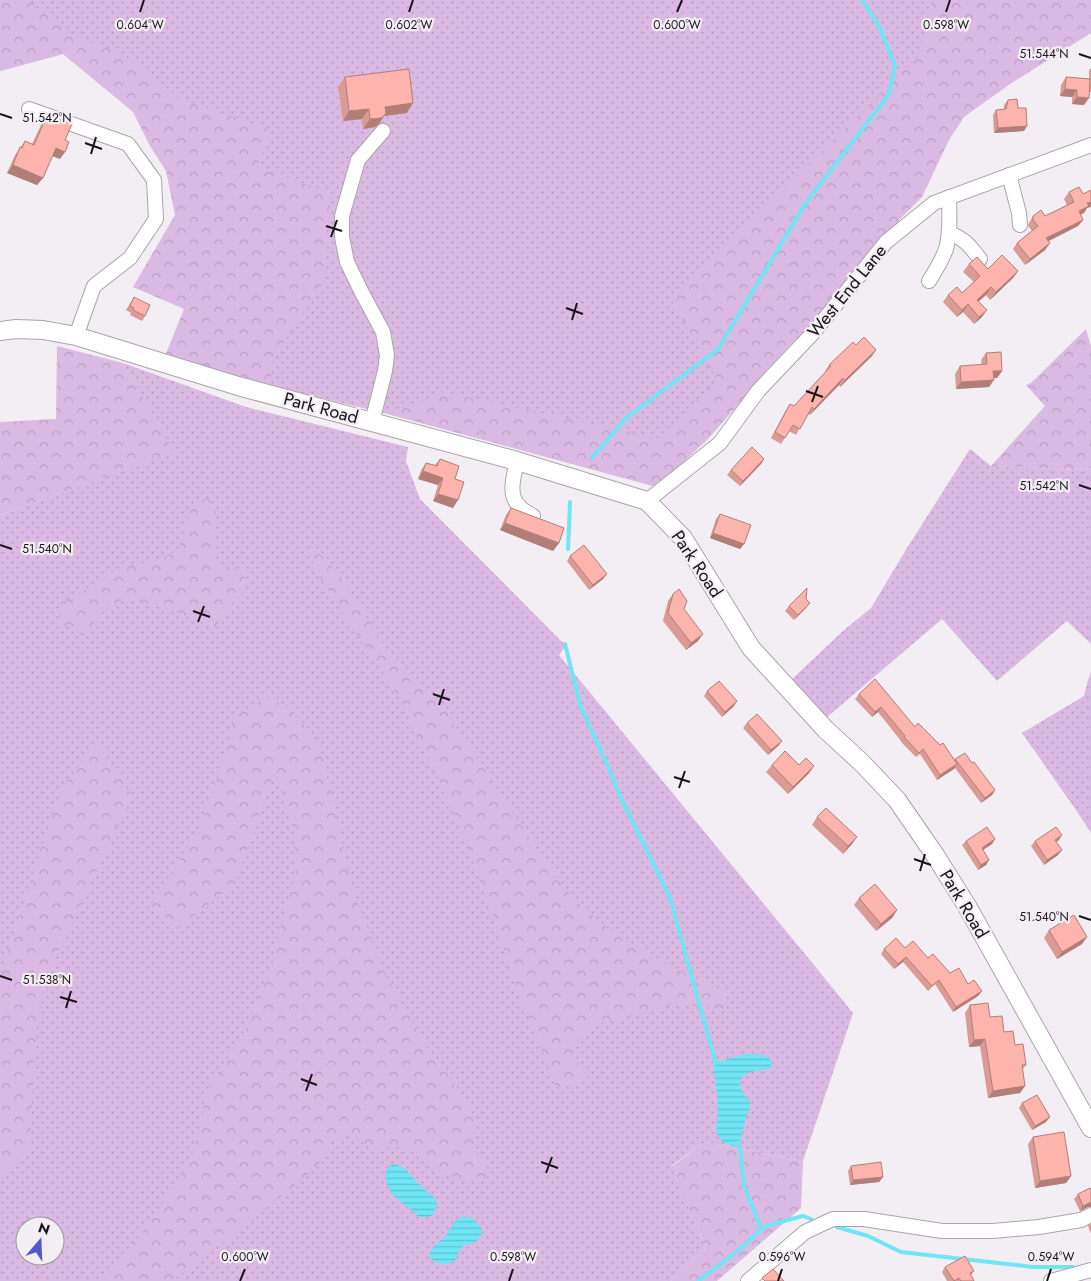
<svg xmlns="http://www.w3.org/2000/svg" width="1091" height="1281" viewBox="0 0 1091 1281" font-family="Jost,sans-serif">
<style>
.grass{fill:url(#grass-dots);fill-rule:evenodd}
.forest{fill:url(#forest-crowns)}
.water{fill:url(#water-rules)}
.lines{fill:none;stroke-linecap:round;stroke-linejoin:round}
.stream{stroke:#6fe5f5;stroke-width:4}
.minor-casing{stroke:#aaa5ab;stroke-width:16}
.major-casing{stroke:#aaa5ab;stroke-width:20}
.minor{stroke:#fff;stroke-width:14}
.major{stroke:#fff;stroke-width:18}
.wall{fill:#da9b94}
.shaded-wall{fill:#b17e78}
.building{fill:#fdb4ac;stroke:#b17e78}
.ticks{fill:none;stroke:#171518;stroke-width:2}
.labels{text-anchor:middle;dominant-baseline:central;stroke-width:4.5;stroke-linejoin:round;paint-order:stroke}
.street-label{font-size:18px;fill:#171518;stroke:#f3edf4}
.ticks-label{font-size:12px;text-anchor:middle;fill:#171518;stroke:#f3edf4;stroke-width:4.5;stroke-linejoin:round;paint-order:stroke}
</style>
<defs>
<pattern id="grass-dots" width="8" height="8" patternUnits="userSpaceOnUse" patternTransform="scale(1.25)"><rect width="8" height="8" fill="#dab9e3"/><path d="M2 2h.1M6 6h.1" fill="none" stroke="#ba9ec2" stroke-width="1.8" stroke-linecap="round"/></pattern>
<pattern id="forest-crowns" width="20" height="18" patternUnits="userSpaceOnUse" patternTransform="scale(1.25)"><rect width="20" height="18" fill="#dab9e3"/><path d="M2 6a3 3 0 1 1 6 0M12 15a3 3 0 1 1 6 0" fill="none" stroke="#ba9ec2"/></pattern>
<pattern id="water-rules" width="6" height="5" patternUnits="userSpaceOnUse" patternTransform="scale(1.25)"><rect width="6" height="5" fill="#6fe5f5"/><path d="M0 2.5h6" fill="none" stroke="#5fc4d1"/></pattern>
</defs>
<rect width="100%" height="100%" fill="#f3edf4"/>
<g class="grass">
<polygon points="0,0 1036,0 873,245 813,328 741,379 657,487 388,414 270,386 178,135 63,54 0,71"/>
<path d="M123 363 246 407 408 447 406 461 420 499 566 646 559 655 805 954 853 1013 803 1161 705 1142 671 1166 706 1248 671 1281H0V515L174 452ZM25 1226H55V1256H25Z"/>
<polygon points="970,449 991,466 1077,470 1091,468 1091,644 1067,621 997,681 942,619 826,718 790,681 844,630 871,608 907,548"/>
<polygon points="1091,672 1091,833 1076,810 1022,733 1084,696 1088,680"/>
</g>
<g class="forest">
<polygon points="0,0 27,0 72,35 121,53 181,99 271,130 257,167 331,193 325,280 273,359 270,386 165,356 184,309 133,287 175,215 166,171 150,146 133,112 63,54 0,71"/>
<polygon points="933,0 1091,0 1091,33 1010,84 964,117 949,140 922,197 902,217 708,439 657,487 388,414 444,392 658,438 717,380 671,299 919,56"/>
<polygon points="1086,329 1091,347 1091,468 1077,470 991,466 1045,406 1026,385 1031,383"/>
<polygon points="57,346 123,363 175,452 0,515 0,422 56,419"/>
<polygon points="209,498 217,512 214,538 214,564 244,571 246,590 230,605 215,627 156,604 121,600 104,610 84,636 58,621 64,600 104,580 117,569 163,558 179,549 186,523 194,502"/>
<polygon points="309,543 340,575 384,645 412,676 440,702 528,836 574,900 616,935 681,971 727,993 727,1010 676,1003 633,1016 596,1024 578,1037 575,1057 589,1081 556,1087 539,1043 518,994 494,919 463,835 443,788 419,740 399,697 334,600 314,568"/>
<polygon points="268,697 290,709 319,741 353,890 383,970 424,1043 457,1087 472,1112 474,1126 471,1146 487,1163 487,1178 461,1180 440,1172 419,1155 400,1147 370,1148 350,1132 331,1142 316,1168 251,1221 172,1281 104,1281 117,1266 149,1223 190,1161 199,1130 208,1087 226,1062 246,1028 268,975 296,870 293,828 275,770 235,884 178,928 151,905 198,831 218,777 234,717"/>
<polygon points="97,744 116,770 132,797 45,981 35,1038 30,1146 0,1177 0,983 7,955 53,810 66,782"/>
<polygon points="705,1142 803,1161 801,1208 717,1281 671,1281 706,1248 671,1167"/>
</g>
<g class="water">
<path d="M745 1054C754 1055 764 1052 771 1060V1067C763 1073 741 1068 740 1083 740 1090 745 1097 750 1101V1107L745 1121 739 1145 733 1147 724 1143 716 1133 718 1104 714 1072V1061H721Z"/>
<path d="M393 1164C407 1167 409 1174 418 1183 424 1189 430 1194 436 1199L437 1205 433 1215 427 1217H419C412 1210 403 1204 395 1197 387 1188 379 1170 393 1164Z"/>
<path d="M462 1217C472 1216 476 1221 482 1229L481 1235 476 1242 463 1246 460 1249 455 1261C445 1266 438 1265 430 1258V1252L435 1245 445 1236 456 1220Z"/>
</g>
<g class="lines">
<g class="stream">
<polyline points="592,458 626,418 718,349 805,204 889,94 895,66 879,26 862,0"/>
<polyline points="568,549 570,502"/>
<polyline points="565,644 581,708 605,760 621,798 670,898 713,1054 715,1064"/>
<polyline points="738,1143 740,1149 744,1185 761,1229"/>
<polyline points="837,1227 868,1236 901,1252 1033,1267 1073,1267"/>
<polyline points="698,1281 739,1250 761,1229 772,1224 803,1216 811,1219"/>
</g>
<defs>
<g id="minor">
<polyline points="29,109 128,144 154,180 156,219 130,258 94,286 76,336"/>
<polyline points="1009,175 1019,213 1020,225"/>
<path d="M949 233C965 239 969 245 980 259"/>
<path d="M929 281C936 270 942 260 946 249 951 232 949 214 949 197"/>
<polyline points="372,422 385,371 387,355 383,332 361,291 347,262 342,237 342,216 358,160 383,131"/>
<path d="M517 461C514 476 507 495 520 507 523 511 529 513 533 516"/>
<polyline points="647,501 720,443 758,391 814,332 886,242 934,203 1091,145"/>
<polyline points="748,1281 805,1232 833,1219 864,1219 942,1231 993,1231 1039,1227 1081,1220 1091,1215"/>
<polyline points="1051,1281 1091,1270"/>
</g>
<polyline id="major" points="0,331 16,329 43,330 76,336 238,386 517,461 647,501 683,538 751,648 826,730 862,763 897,800 935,855 967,906 1091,1128"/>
</defs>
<use href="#minor" class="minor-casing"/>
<use href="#major" class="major-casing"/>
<use href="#minor" class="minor"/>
<use href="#major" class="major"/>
</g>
<g class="wall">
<polygon points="1091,68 1091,92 1089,92 1084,105 1072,104 1072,97 1060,96 1061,85 1066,77 1089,79 1089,70"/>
<polygon points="345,77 407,113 384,116 379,124 375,127 363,129 362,119 343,121 338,87"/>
<polygon points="1008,100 1018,108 1024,131 994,133 993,115 996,110 1004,109 1004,105"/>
<polygon points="47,115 65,140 60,159 52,156 43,178 37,185 7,173 15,155 25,141 32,144 42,123"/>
<polygon points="1069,192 1087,208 1084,213 1080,214 1083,220 1078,226 1048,241 1050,243 1045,250 1025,265 1013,249 1017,243 1032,231 1028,226 1029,223 1033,216 1045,216 1067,205 1064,199"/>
<polygon points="969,264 988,269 1018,271 1013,278 990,300 986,295 979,301 982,317 974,324 963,312 957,317 943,302 948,295 962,293 974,282 963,272"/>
<polygon points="134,297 145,316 142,321 130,315 131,313 126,310"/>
<polygon points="856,345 872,356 840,387 839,385 810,415 808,413 796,435 789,431 781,444 771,438 786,410 790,404 794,406 826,372 825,371 829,365"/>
<polygon points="986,353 1002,371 997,378 994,378 989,387 956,389 955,374 960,366 982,365 981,360"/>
<polygon points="440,459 455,479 453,508 433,501 438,485 418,479 421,470 426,463 435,465"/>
<polygon points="764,459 761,464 740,486 727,475 731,470"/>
<polygon points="511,508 559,543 553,551 500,530 506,515"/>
<polygon points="720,514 744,544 740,549 710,538 716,519"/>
<polygon points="570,556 607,574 603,579 589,590 567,561"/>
<polygon points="673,594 698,641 686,650 663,621 668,601"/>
<polygon points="806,599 806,608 794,620 785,611 789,606"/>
<polygon points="707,691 734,706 722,717 704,696"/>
<polygon points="859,694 915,727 954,760 955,759 972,763 995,790 992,795 981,803 955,768 937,780 920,754 916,757 901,742 901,741 878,712 872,717 855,699"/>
<polygon points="747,723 782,741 778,746 768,755 743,728"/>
<polygon points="772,765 799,765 814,766 809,773 788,794 766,772"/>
<polygon points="817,817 852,844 843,854 812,825"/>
<polygon points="995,839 992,844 983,850 989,860 986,865 978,870 962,845 966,841"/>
<polygon points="1059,840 1056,842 1058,855 1044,865 1031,846 1035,841"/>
<polygon points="859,898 897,910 892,918 876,931 854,905"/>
<polygon points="1049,930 1087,937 1082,944 1057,959 1044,938"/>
<polygon points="905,948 928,958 950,973 982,991 978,996 953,1012 935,984 928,991 903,962 894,969 881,954 884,949"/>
<polygon points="970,1005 990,1017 1015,1045 1026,1065 1022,1070 1025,1086 1020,1093 988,1098 980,1046 969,1047 965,1013"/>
<polygon points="1022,1103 1046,1122 1032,1130 1019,1108"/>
<polygon points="1033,1137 1071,1176 1066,1183 1035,1188 1028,1144"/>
<polygon points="851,1166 883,1177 879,1182 850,1185 848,1171"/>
<polygon points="1078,1194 1088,1207 1080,1211 1074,1199"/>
<polygon points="1091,1222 1091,1234 1088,1226"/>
<polygon points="945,1267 974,1271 971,1275 974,1281 947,1281 942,1272"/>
</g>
<g class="shaded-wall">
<polygon points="1065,89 1077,90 1072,97 1060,96"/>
<polygon points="1077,97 1089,98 1084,105 1072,104"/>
<polygon points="413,103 407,113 384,116 379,124 375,127 363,129 370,119 385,107"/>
<polygon points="369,109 362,119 343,121 349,111"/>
<polygon points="1027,126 1024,131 994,133 998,128"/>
<polygon points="56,148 65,152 60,159 50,155"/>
<polygon points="13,165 43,178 37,185 7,173"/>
<polygon points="1091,202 1091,207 1087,208 1084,213 1074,218 1079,211 1087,203"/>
<polygon points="1083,220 1078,226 1041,245 1046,238"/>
<polygon points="1050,243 1045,250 1025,265 1030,259"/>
<polygon points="1018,271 1013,278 990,300 996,292"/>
<polygon points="991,287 986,295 972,307 977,300"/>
<polygon points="968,304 963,312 957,317 962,310"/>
<polygon points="987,310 982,317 974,324 979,317"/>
<polygon points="876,350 872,356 840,387 845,380"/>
<polygon points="993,371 1002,371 997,378 988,378"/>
<polygon points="843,378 839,385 810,415 814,409"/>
<polygon points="994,380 989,387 956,389 961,382"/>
<polygon points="764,459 761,464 740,486 743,481"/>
<polygon points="423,471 443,478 438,485 418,479"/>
<polygon points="438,494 458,500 453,508 433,501"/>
<polygon points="505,523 559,543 553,551 500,530"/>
<polygon points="713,533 744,544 740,549 710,538"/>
<polygon points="607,574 603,579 589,590 593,585"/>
<polygon points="810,603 806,608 794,620 798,615"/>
<polygon points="703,634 698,641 686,650 691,643"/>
<polygon points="737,701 734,706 722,717 725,712"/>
<polygon points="881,707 878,712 872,717 875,712"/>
<polygon points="782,741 778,746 768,755 771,750"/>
<polygon points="957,764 954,769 937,780 940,775"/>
<polygon points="814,766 809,773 788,794 793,787"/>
<polygon points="995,790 992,795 981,803 985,798"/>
<polygon points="1062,835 1059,840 1052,845 1055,840"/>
<polygon points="857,837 852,844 843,854 848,846"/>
<polygon points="995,839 992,844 978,853 982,848"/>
<polygon points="1062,850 1058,855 1044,865 1047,860"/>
<polygon points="989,860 986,865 978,870 981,865"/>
<polygon points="897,910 892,918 876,931 881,924"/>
<polygon points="1087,937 1082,944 1057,959 1062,952"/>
<polygon points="906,957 903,962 894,969 898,964"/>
<polygon points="982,991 978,996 953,1012 956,1007"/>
<polygon points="985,1039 980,1046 969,1047 974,1040"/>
<polygon points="1025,1086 1020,1093 988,1098 993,1091"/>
<polygon points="1050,1117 1046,1122 1032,1130 1035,1126"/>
<polygon points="1071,1176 1066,1183 1035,1188 1040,1181"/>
<polygon points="883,1177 879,1182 850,1185 853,1180"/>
<polygon points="1091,1202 1091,1207 1088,1207 1080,1211 1083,1206"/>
</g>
<g class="building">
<polygon points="409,69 413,103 385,107 386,114 381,118 370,119 369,109 349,111 345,77"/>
<polygon points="1066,77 1090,79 1089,98 1077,97 1077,90 1065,89"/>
<polygon points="1017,99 1018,108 1026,108 1027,126 998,128 996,110 1006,109 1008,100"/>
<polygon points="47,115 72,124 65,140 69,142 65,152 56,148 43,178 13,165 20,147 22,148 25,141 34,145"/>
<polygon points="1079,187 1083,194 1091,190 1091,202 1087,203 1089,206 1079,211 1083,220 1046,238 1050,243 1030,259 1017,243 1038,226 1033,220 1033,216 1041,210 1045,216 1074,202 1069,192"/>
<polygon points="1002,255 1018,271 996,292 991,287 977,300 987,310 979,317 968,304 962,310 948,295 957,287 962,293 980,276 969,264 977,257 988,269"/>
<polygon points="134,297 150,305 145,316 133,310 134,308 130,306"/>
<polygon points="864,337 876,350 845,380 843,378 814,409 812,407 800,429 793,425 785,438 775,432 790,404 794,406 831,366 829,365 853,342 856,345"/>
<polygon points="1001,352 1002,371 993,371 994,380 961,382 960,366 987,364 986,353"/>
<polygon points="752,447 764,459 743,481 731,470"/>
<polygon points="440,459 459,466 455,479 464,482 458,500 438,494 443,478 423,471 426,463 437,466"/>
<polygon points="511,508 564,528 559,543 505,523"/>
<polygon points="720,514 751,525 744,544 713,533"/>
<polygon points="584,545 607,574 593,585 570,556"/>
<polygon points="807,588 806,599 810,603 798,615 789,606"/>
<polygon points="679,589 687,601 684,609 703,634 691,643 668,613 673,594"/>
<polygon points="875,679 915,727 918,723 940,745 943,743 957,764 940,775 923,749 919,753 904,737 905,736 881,707 875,712 859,694"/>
<polygon points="719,681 737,701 725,712 707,691"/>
<polygon points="757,714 782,741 771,750 747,723"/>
<polygon points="785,751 799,765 806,758 814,766 793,787 772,765"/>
<polygon points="965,753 972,763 974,762 995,790 985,798 955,759"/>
<polygon points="826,808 857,837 848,846 817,817"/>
<polygon points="987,827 995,839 982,848 989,860 981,865 966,841"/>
<polygon points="1056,827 1062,835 1055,840 1062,850 1047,860 1035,841"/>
<polygon points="875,884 897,910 881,924 859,898"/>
<polygon points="1074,915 1087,937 1062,952 1049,930"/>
<polygon points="896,938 905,948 913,941 928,958 933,954 950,973 959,968 968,984 974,980 982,991 956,1007 939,980 932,986 906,957 898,964 884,949"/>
<polygon points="988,1003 990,1017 1002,1016 1004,1032 1013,1031 1015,1045 1023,1044 1026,1065 1022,1065 1025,1086 993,1091 985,1039 974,1040 970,1005"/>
<polygon points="1037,1095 1050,1117 1035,1126 1022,1103"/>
<polygon points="1064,1132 1071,1176 1040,1181 1033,1137"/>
<polygon points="881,1162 883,1177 853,1180 851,1166"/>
<polygon points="1090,1188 1091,1190 1091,1202 1083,1206 1078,1194"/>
<polygon points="965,1256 974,1271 970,1273 974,1281 961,1281 959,1278 954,1281 945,1267"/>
<polygon points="773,1269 784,1281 765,1281 762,1278"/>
</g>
<path class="ticks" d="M140 12 144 0M409 12 413 0M677 12 682 0M946 12 950 0M1079 54 1091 58M0 114 12 118M85 143 102 149M91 154 96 137M326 226 342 231M331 237 337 220M566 308 583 314M572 320 577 303M806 391 823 397M812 402 818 386M1079 485 1091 489M0 545 12 549M193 611 210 617M198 622 204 606M433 694 450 700M439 705 444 689M674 777 690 782M679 788 685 771M914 859 931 865M920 871 925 854M1079 916 1091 920M0 976 12 980M60 997 77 1002M66 1008 71 991M301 1079 317 1085M306 1091 312 1074M541 1162 558 1168M546 1173 552 1157M240 1281 245 1269M509 1281 513 1269M778 1281 782 1269M1047 1281 1051 1269"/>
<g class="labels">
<g class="street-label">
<text transform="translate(847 291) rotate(-51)">West End Lane</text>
<text transform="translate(321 408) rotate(15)">Park Road</text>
<text transform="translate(697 564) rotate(56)">Park Road</text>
<text transform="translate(964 904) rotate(59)">Park Road</text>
</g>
</g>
<g class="ticks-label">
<text x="140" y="29">0.604°W</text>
<text x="409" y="29">0.602°W</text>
<text x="677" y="29">0.600°W</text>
<text x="946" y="29">0.598°W</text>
<text x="1044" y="58">51.544°N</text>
<text x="47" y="122">51.542°N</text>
<text x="1044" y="490">51.542°N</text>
<text x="47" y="553">51.540°N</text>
<text x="1044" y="921">51.540°N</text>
<text x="47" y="984">51.538°N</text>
<text x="245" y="1261">0.600°W</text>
<text x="513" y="1261">0.598°W</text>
<text x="782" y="1261">0.596°W</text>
<text x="1051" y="1261">0.594°W</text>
</g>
<g transform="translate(40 1241) rotate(19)"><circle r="24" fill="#f3edf4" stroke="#9b979c"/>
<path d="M0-4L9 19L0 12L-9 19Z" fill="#5557ce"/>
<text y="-8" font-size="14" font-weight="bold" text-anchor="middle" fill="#171518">N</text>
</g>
</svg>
